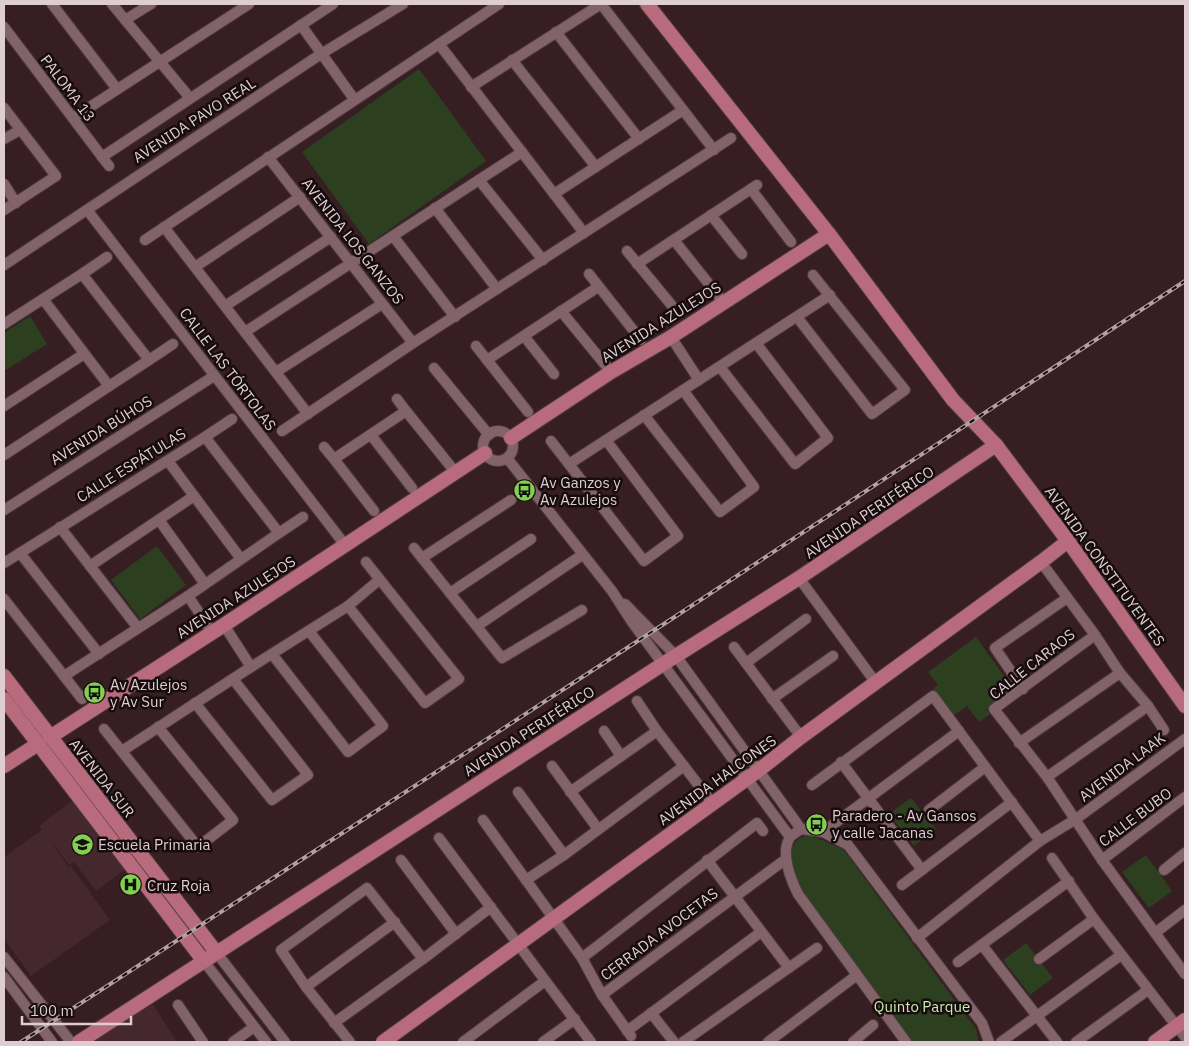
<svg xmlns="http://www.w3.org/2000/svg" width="1189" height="1046" viewBox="0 0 1189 1046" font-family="'IBM Plex Sans',sans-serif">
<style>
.built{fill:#45272e}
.green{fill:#2c4020}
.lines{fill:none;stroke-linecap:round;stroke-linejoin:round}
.minor-casing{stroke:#4f3b3f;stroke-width:12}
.major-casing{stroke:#4f3b3f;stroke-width:16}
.minor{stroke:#816369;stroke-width:10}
.major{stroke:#b86b7d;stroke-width:14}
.rail-casing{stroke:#b3a0a3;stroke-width:4}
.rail{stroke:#160b0d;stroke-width:2;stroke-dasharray:5.5;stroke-linecap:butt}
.labels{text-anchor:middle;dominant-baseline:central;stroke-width:5;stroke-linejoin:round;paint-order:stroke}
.street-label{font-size:15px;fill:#dfced1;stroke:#160b0d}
.poi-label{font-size:15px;fill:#dfced1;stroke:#160b0d;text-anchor:start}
.park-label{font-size:15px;fill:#c2eeaa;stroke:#160b0d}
</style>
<rect width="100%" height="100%" fill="#361e23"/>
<g class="built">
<polygon points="76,798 128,867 96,891 74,862 69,865 47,836 69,868 71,866 110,920 31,976 4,939 4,857 42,830 39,826"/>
<polygon points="152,1003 177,1042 92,1042"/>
</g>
<g class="green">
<polygon points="419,69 486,161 369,244 302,152"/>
<polygon points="30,316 47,344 4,371 4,333"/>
<polygon points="157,546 186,585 140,619 111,580"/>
<polygon points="976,637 1014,690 987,709 990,714 979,722 967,706 953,716 933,689 938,685 928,672"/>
<polygon points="911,798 936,829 914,846 889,814"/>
<path d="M810 835 843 849 976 1029 979 1042H911L802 892C794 874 779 839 810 835Z"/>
<polygon points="1146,855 1172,891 1149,908 1122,872"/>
<polygon points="1026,943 1053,978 1030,995 1003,960"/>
</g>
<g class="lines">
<defs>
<g id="minor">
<polyline points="52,4 117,89"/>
<polyline points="112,4 190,98"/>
<polyline points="601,4 714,150"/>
<polyline points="125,20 151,4"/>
<polyline points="301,25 354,99"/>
<polyline points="4,27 109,166"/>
<polyline points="556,32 639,139"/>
<polyline points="439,44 584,233"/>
<polyline points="512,60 596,167"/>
<polyline points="471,87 601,4"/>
<polyline points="4,108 56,176 4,210"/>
<polyline points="73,118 249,4"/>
<polyline points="4,139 20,130"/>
<polyline points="102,157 333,4"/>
<polyline points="268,157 413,343"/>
<polyline points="479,180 543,260"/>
<polyline points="4,184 16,203"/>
<polyline points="751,189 791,242"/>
<polyline points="554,194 683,110"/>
<polyline points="435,208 497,289"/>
<polyline points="88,211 345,545"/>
<polyline points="711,215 742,254"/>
<polyline points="164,227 308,414"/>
<polyline points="393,236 455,317"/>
<polyline points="145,240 499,4"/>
<polyline points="674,240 724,303"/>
<polyline points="627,251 678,313"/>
<polyline points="637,264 757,185"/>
<polyline points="4,265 321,54 403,4"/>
<polyline points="195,267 300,197"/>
<polyline points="82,274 107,257"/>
<polyline points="589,274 641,340"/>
<polyline points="43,299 109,386"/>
<polyline points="225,306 331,237"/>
<polyline points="561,311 611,372"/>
<polyline points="797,317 872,414 905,390 813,275"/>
<polyline points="4,324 82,274 149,360 4,455"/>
<polyline points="245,332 522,152"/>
<polyline points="524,336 554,374"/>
<polyline points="671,337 699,380"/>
<polyline points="476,346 528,412"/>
<polyline points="149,360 173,344"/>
<polyline points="487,360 598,287"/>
<polyline points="720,367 795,464 828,438 756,343"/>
<polyline points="434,368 489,435"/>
<polyline points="276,372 382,304"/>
<polyline points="397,399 406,411"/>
<polyline points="4,406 84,354"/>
<polyline points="644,415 720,512 754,487 683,390"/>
<polyline points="282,431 413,343 731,138"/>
<circle cx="498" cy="446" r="15"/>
<polyline points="371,435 412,488"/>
<polyline points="205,437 232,419"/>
<polyline points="551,441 644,561 678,536 606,440"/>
<polyline points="324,447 334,459"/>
<polyline points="507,458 612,591 632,622 790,837"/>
<polyline points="168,461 241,559"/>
<polyline points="569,464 830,295"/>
<polyline points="4,510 214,376"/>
<polyline points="374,511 334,459 406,411 456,473"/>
<polyline points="159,520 205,584"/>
<polyline points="60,527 138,628"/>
<polyline points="279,533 303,517"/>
<polyline points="414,548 502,658 582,610"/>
<polyline points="20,553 99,654"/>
<polyline points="422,558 511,500"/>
<polyline points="1041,562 1095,635 1120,673 1148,706 1164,730"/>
<polyline points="4,563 205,437 279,533 188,596 64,676 4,599"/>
<polyline points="90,566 194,496"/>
<polyline points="799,578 876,683"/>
<polyline points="450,593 531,539"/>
<polyline points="188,596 212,632"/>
<polyline points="625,604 676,656 801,829"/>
<polyline points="348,606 425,703 459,679 366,562"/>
<polyline points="224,625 251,667"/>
<polyline points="477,626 582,555"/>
<polyline points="1095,635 994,709 1047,777 1102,860 1185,974"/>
<polyline points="734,647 801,737"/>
<polyline points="272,654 348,752 383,726 309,631"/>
<polyline points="746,663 806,619"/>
<polyline points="64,676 82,699"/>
<polyline points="1023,689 995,648 1067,598"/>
<polyline points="772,699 833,656"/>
<polyline points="637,701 657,731 713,804"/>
<polyline points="195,703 272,800 308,775 233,679"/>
<polyline points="104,729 198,847 233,820 158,727"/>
<polyline points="604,731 621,756"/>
<polyline points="1019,743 1120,673"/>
<polyline points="122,751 251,667 348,606 379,580"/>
<polyline points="841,762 922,870"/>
<polyline points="552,766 598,829"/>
<polyline points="1047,777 1148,706"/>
<polyline points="812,785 933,696 1040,841"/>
<polyline points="518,792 564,855"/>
<polyline points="570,792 657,731"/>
<polyline points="929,810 985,767"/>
<polyline points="483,820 582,958 602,995 631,1036"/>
<polyline points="823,832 959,731"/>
<polyline points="439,838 591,1042"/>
<polyline points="1052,858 1094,919 1185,1037"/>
<polyline points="401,860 456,934"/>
<polyline points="707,860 789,968"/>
<polyline points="1102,860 1185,797"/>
<polyline points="1164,870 1185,853"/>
<polyline points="526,880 564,855 684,766"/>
<polyline points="902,885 1012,802"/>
<polyline points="1155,933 1185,910"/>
<polyline points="917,938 1040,841 1076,819 1185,739"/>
<polyline points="982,945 1057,1042"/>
<polyline points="216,952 285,1042"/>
<polyline points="4,957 71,1042"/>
<polyline points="582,958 757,823 763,831"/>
<polyline points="1039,959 1094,919"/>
<polyline points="203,960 266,1042"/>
<polyline points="958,962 1069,881"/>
<polyline points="4,977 52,1042"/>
<polyline points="306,987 395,922"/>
<polyline points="602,995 786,859"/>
<polyline points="178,1005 203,1042"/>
<polyline points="651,1013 674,1042"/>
<polyline points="334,1023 423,959 491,907"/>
<polyline points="627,1031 761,932"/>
<polyline points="233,1042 254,1027"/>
<polyline points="350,1042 306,987 281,950 367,888 423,959"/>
<polyline points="463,1042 545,981"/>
<polyline points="543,1042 575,1019"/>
<polyline points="683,1042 817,948"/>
<polyline points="768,1042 857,975"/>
<polyline points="853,1042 873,1025"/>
<path d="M906 1042 798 894C791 880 779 851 791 836 794 834 798 831 801 829L823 832 848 845 982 1023 989 1042"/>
<polyline points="1001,1042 1121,955"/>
<polyline points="1076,1042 1148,990"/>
</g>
<g id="major">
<polyline points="647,4 829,234 953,400 996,445 1068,541 1185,706"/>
<polyline points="511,438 611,372 671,337 829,234"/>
<polyline points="4,676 216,952"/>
<polyline points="4,699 203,960"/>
<polyline points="50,737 224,625 485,453"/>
<polyline points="4,766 38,744"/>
<polyline points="79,1042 663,664 799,578 996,445"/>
<polyline points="383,1042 759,770 801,737 1041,562 1068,541"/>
<polyline points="1155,1042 1185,1020"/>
</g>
</defs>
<use href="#minor" class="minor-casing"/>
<use href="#major" class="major-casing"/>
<use href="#minor" class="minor"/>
<use href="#major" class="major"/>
<defs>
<polyline id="rail" points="21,1042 670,620 1185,281"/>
</defs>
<use href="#rail" class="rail-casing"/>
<use href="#rail" class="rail"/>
</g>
<defs>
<symbol id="bus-disc" viewBox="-11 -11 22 22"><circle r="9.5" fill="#83d04e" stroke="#160b0d"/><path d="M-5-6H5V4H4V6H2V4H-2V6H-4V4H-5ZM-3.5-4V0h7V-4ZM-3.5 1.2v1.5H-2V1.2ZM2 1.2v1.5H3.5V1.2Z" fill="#111"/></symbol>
<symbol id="school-disc" viewBox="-11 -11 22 22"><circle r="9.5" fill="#83d04e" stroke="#160b0d"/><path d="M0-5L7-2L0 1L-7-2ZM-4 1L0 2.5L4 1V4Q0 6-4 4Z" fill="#111"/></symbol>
<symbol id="hospital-disc" viewBox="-11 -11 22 22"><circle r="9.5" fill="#83d04e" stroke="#160b0d"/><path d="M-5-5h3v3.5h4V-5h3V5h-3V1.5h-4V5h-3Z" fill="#111"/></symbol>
</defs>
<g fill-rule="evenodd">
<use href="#bus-disc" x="512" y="478" width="25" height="25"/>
<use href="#bus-disc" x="82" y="680" width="25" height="25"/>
<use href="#bus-disc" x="804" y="812" width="25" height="25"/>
<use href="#school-disc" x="70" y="832" width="25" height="25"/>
<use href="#hospital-disc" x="118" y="872" width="25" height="25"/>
</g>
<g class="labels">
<g class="street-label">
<text transform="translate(68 88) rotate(53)">PALOMA 13</text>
<text transform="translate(194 120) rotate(-33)">AVENIDA PAVO REAL</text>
<text transform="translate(353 241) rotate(52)">AVENIDA LOS GANZOS</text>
<text transform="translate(661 322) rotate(-32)">AVENIDA AZULEJOS</text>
<text transform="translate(228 369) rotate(53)">CALLE LAS TÓRTOLAS</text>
<text transform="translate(101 430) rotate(-32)">AVENIDA BÚHOS</text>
<text transform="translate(131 465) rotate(-32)">CALLE ESPÁTULAS</text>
<text transform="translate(869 512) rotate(-34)">AVENIDA PERIFÉRICO</text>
<text transform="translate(1105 566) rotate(54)">AVENIDA CONSTITUYENTES</text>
<text transform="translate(236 597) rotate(-33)">AVENIDA AZULEJOS</text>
<text transform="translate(1032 664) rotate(-38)">CALLE CARAOS</text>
<text transform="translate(529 731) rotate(-33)">AVENIDA PERIFÉRICO</text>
<text transform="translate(1122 767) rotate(-37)">AVENIDA LAAK</text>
<text transform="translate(102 778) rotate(52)">AVENIDA SUR</text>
<text transform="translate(717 780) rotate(-36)">AVENIDA HALCONES</text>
<text transform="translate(1135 817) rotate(-37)">CALLE BUBO</text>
<text transform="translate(659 934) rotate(-37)">CERRADA AVOCETAS</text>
</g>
<g class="poi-label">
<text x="540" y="482">Av Ganzos y<tspan x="540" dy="17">Av Azulejos</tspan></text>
<text x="110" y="684">Av Azulejos<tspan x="110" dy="17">y Av Sur</tspan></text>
<text x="832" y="815">Paradero - Av Gansos<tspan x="832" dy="17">y calle Jacanas</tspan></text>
<text x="98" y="844">Escuela Primaria</text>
<text x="147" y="885">Cruz Roja</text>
</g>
<g class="park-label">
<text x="922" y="1006">Quinto Parque</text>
</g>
</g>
<rect width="1189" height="1046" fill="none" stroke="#dfced1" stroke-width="10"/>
<path d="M22 1016v8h109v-8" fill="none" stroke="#dfced1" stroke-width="2.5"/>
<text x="30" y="1016" font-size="15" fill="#dfced1" stroke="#160b0d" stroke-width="4" paint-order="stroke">100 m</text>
</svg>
